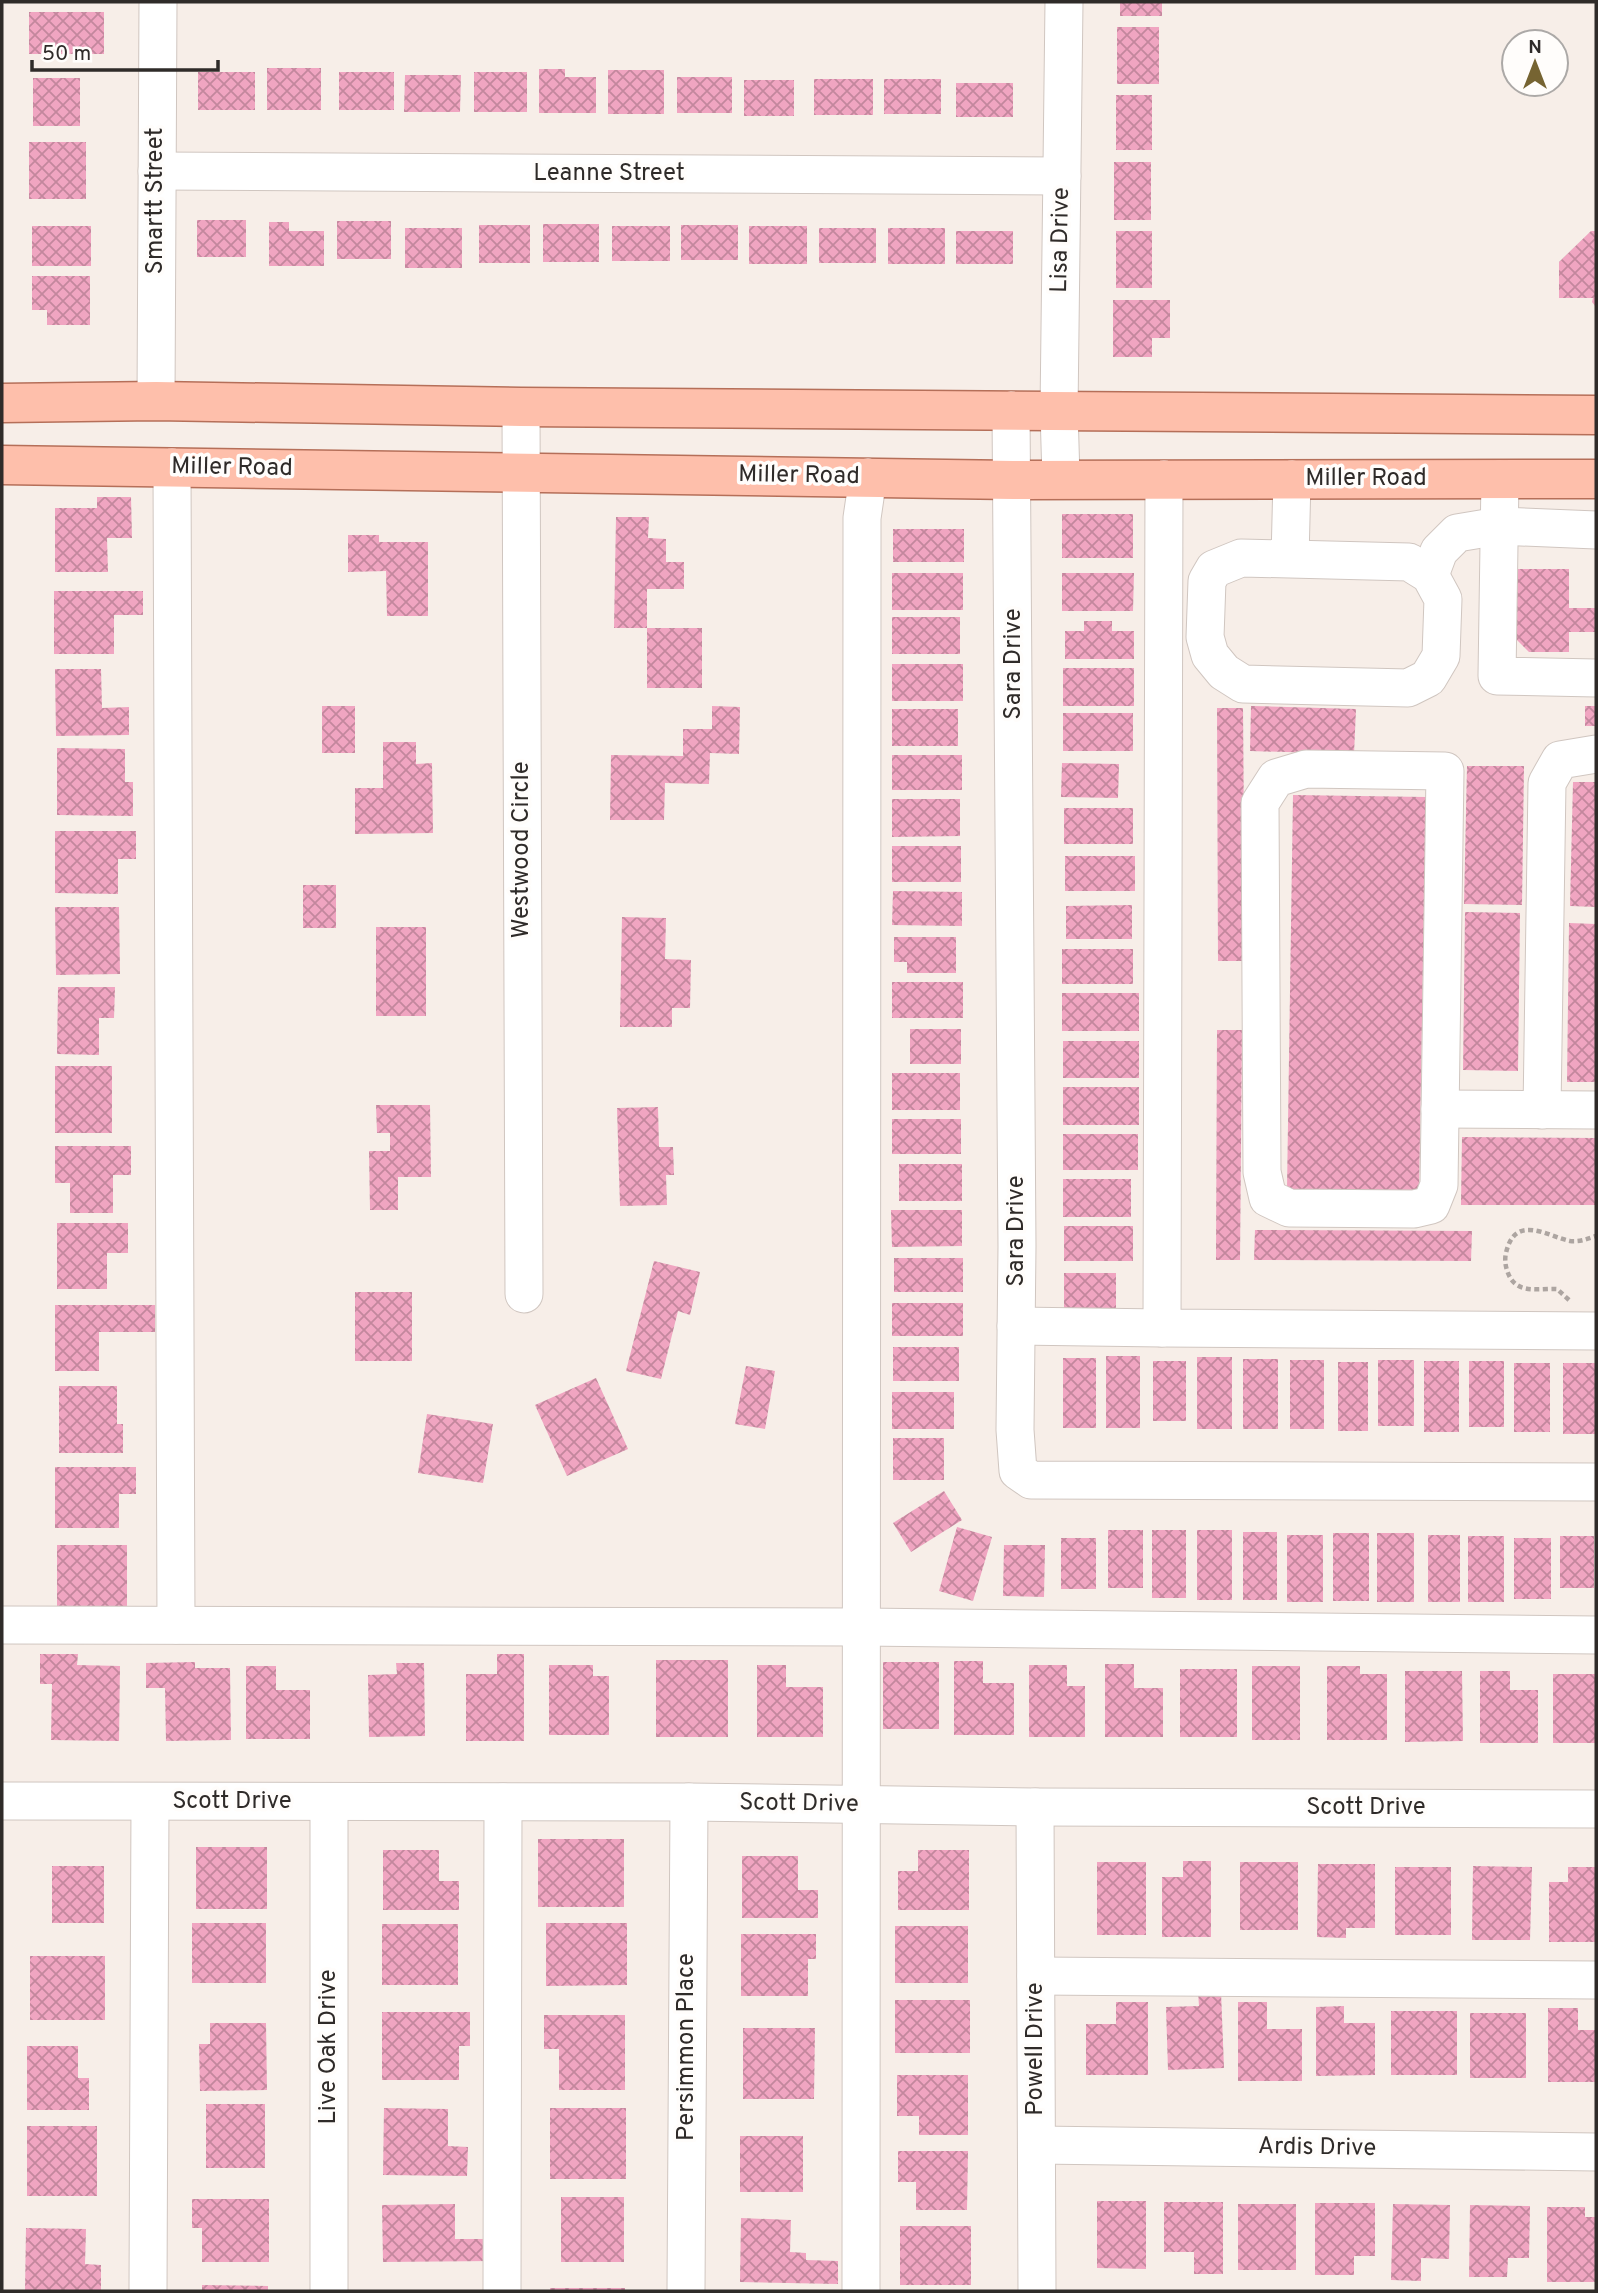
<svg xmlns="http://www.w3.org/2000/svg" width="1598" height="2293" viewBox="0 0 1598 2293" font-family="Overpass,sans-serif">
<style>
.building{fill:url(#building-cross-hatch)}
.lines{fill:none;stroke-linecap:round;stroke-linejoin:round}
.minor-casing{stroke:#d0c6c0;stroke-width:39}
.major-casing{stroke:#b56f59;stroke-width:41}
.path{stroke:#ada5a1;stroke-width:4.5;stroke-dasharray:5 3.5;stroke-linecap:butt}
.minor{stroke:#fff;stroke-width:37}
.major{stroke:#febfab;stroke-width:38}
.labels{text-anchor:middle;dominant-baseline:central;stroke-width:7;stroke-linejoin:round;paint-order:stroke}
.street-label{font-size:24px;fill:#2f2b29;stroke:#fffdfb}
</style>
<defs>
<pattern id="building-cross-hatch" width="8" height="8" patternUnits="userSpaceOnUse" patternTransform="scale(1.75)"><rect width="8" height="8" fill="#f0a5c1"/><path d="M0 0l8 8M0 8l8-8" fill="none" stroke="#c3879d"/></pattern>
</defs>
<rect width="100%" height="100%" fill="#f7eee8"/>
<g class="building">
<rect x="1120" y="2" width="42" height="14"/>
<rect x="29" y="12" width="75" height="42"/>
<rect x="1117" y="27" width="42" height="57"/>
<rect x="267" y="68" width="54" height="42"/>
<polygon points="539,69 565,69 565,77 596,77 596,113 539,113"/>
<rect x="608" y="70" width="56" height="44"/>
<rect x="198" y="72" width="57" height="38"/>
<rect x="339" y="72" width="55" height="38"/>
<rect x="474" y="72" width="53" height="40"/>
<polygon points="405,75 461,75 460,112 404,112"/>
<rect x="677" y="77" width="55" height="36"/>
<rect x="33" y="78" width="47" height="48"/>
<rect x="814" y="79" width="59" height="36"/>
<rect x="884" y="79" width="57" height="35"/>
<rect x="744" y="80" width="50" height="36"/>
<rect x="956" y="83" width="57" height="34"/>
<rect x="1116" y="95" width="36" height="55"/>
<rect x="29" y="142" width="57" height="57"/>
<rect x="1114" y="162" width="37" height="58"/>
<rect x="197" y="220" width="49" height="37"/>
<rect x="337" y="221" width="54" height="38"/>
<polygon points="269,222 289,222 289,231 324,231 324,266 269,266"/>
<rect x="543" y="224" width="56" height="38"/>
<rect x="479" y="225" width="51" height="38"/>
<rect x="681" y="225" width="57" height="35"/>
<rect x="32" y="226" width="59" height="40"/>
<rect x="612" y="226" width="58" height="35"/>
<rect x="749" y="226" width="58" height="38"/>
<rect x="405" y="228" width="57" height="40"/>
<rect x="819" y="228" width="57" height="35"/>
<rect x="888" y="228" width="57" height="36"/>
<rect x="956" y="231" width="57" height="33"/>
<rect x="1116" y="231" width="36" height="57"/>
<polygon points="1591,231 1596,231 1596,307 1592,302 1593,298 1559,298 1559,262"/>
<polygon points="32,276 90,276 90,325 47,325 47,310 32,310"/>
<polygon points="1113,300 1170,300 1170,338 1152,338 1152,357 1113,357"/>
<polygon points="97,497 131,497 132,538 107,538 108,572 55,572 55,508 97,508"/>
<rect x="1062" y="514" width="71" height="44"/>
<polygon points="616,517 649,517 648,538 666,539 666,562 684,562 684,589 647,589 647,628 614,628"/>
<rect x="893" y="529" width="71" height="33"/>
<polygon points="348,535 379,535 379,542 428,542 428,616 387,616 386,571 348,572"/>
<polygon points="1515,569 1569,569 1569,608 1596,608 1596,632 1569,632 1569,652 1529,652 1516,639"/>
<rect x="892" y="573" width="71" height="37"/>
<polygon points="1062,573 1134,573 1133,611 1062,611"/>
<polygon points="54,591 143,591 143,615 114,615 114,654 54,654"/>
<rect x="892" y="617" width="68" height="37"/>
<polygon points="1084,621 1112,621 1112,631 1134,631 1134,659 1065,659 1065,631 1084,631"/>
<rect x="647" y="628" width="55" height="60"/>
<rect x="892" y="664" width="71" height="37"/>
<rect x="1063" y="668" width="71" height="38"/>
<polygon points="55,669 101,669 102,708 129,707 129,735 56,736"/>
<rect x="322" y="706" width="33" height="47"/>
<polygon points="712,706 740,707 739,754 710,753 709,784 665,783 664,820 610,820 611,755 683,756 683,729 712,729"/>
<polygon points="1251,706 1356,709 1354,754 1250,751"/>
<rect x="1585" y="706" width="11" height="20"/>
<polygon points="1217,708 1243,708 1245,961 1218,961"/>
<rect x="892" y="709" width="66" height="37"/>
<rect x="1063" y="713" width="70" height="38"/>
<polygon points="383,742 416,742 416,764 432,763 433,833 355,834 355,788 383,788"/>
<polygon points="57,748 125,749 125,782 133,782 133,816 57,815"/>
<rect x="892" y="755" width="70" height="35"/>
<polygon points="1062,763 1119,764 1118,798 1061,797"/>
<polygon points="1467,766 1524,766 1522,905 1464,904"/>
<polygon points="1573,782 1596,782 1596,907 1570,906"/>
<polygon points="1293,795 1426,797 1419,1191 1287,1189"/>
<polygon points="892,799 960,799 960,836 892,837"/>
<rect x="1064" y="808" width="69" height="36"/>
<polygon points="55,831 136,831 136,859 118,859 118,894 55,893"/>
<rect x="892" y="846" width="69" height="36"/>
<rect x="1065" y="856" width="70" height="35"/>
<rect x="303" y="885" width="33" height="43"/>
<polygon points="893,891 962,892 962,926 892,925"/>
<polygon points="1132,905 1132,939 1066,939 1066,906"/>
<polygon points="55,907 119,907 120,974 56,975"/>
<polygon points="1465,912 1520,913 1518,1071 1463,1070"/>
<polygon points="622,917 666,918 665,959 691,960 690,1008 672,1008 672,1027 620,1027"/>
<polygon points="1569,923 1596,924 1596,1082 1567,1082"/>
<rect x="376" y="927" width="50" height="89"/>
<polygon points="894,937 956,937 956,973 907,973 907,962 894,962"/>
<rect x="1062" y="949" width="71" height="35"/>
<rect x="892" y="982" width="71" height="36"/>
<polygon points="58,987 115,987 114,1018 99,1018 99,1055 57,1054"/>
<rect x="1062" y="993" width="77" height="38"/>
<rect x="910" y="1029" width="51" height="35"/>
<polygon points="1217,1030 1242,1030 1240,1260 1216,1260"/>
<rect x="1063" y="1041" width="76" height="37"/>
<rect x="55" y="1066" width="57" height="67"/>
<rect x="892" y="1073" width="68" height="37"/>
<rect x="1063" y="1087" width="76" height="38"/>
<polygon points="376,1105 430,1105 431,1177 398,1177 398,1210 370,1210 369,1151 390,1151 390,1133 377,1133"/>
<polygon points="658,1107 659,1147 673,1147 674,1175 666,1175 667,1205 620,1206 617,1108"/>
<rect x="892" y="1119" width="69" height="35"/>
<rect x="1063" y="1134" width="75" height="36"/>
<polygon points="1462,1137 1596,1138 1596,1205 1461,1205"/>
<polygon points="55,1146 131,1146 131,1175 113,1175 113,1213 70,1213 70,1183 55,1183"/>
<rect x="899" y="1164" width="63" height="37"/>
<rect x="1063" y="1179" width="68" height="38"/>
<polygon points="891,1210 962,1210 962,1246 892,1247"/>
<polygon points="57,1223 128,1223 128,1253 107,1253 107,1289 57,1289"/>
<rect x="1064" y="1226" width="69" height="35"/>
<polygon points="1255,1230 1472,1231 1471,1261 1254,1260"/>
<rect x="894" y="1258" width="69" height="34"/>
<polygon points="654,1261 700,1272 690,1315 678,1311 661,1379 626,1371"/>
<rect x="1064" y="1273" width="52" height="36"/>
<rect x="355" y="1292" width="57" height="69"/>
<rect x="892" y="1303" width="71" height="33"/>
<polygon points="55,1305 155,1305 155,1332 99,1332 99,1371 55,1371"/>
<rect x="893" y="1347" width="66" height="34"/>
<rect x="1106" y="1356" width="34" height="72"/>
<rect x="1197" y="1357" width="35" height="72"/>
<rect x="1063" y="1358" width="33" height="70"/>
<rect x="1243" y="1359" width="35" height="70"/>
<rect x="1290" y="1360" width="34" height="69"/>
<rect x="1378" y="1360" width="36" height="66"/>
<rect x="1153" y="1361" width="33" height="60"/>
<rect x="1424" y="1361" width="35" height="71"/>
<rect x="1469" y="1361" width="35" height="66"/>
<rect x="1338" y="1362" width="30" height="69"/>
<rect x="1514" y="1363" width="36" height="69"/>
<rect x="1563" y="1363" width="33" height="71"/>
<polygon points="746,1366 775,1371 765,1429 735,1424"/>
<polygon points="596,1378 628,1449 567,1476 535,1405"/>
<polygon points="59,1386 117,1386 117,1424 123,1424 123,1453 59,1453"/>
<rect x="892" y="1392" width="62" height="37"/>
<polygon points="427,1414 493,1424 483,1483 418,1473"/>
<rect x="893" y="1438" width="51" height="42"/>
<polygon points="55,1467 136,1467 136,1494 119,1494 119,1528 55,1528"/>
<polygon points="944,1491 962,1520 911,1552 893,1523"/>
<polygon points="957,1527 992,1537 973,1601 939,1591"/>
<rect x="1108" y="1530" width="35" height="58"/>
<rect x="1152" y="1530" width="34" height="68"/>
<rect x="1197" y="1530" width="35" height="70"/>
<rect x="1243" y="1532" width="34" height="68"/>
<rect x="1333" y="1533" width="36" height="68"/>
<rect x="1377" y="1533" width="37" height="69"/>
<rect x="1287" y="1535" width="36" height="67"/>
<rect x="1428" y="1535" width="32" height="67"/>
<rect x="1468" y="1536" width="36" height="66"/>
<rect x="1560" y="1536" width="34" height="52"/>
<rect x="1061" y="1538" width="35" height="51"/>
<rect x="1514" y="1538" width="37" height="61"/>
<rect x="57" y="1545" width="70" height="64"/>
<polygon points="1004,1545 1045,1545 1044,1597 1003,1596"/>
<polygon points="40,1654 78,1654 77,1665 120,1666 119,1741 51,1740 52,1684 40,1684"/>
<polygon points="497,1654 524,1654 524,1741 466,1741 466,1674 497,1674"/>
<rect x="656" y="1660" width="72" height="77"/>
<polygon points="954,1661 983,1661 983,1683 1014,1683 1014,1735 954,1735"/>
<polygon points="195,1662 195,1668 230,1668 231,1740 166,1741 165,1688 146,1688 146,1663"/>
<rect x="883" y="1662" width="56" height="67"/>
<polygon points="396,1663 424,1663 425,1736 369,1737 368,1675 397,1674"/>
<polygon points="1105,1664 1134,1664 1134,1688 1163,1688 1163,1737 1105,1737"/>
<polygon points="549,1665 593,1665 593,1676 609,1676 609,1735 549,1735"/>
<polygon points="757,1665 786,1665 786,1687 823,1687 823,1737 757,1737"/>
<polygon points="1029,1665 1067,1665 1067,1686 1085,1686 1085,1737 1029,1737"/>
<polygon points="246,1666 276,1666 276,1690 310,1690 310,1739 246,1739"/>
<rect x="1252" y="1666" width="48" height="74"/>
<polygon points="1327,1666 1360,1666 1360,1674 1387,1674 1387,1740 1327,1740"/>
<rect x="1180" y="1669" width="57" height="68"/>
<polygon points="1405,1671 1462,1671 1463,1741 1405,1742"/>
<polygon points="1480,1671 1510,1671 1510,1690 1538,1690 1538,1743 1480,1743"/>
<rect x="1553" y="1674" width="43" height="69"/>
<rect x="538" y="1839" width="86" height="68"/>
<rect x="196" y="1847" width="71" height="62"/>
<polygon points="383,1850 439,1850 439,1881 459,1881 459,1910 383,1910"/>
<polygon points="918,1850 969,1850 969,1910 898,1910 898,1871 918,1871"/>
<polygon points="742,1856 798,1856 798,1890 818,1890 818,1918 742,1918"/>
<polygon points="1183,1861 1211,1861 1211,1937 1162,1937 1162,1877 1183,1877"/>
<rect x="1097" y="1862" width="49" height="73"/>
<rect x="1240" y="1862" width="58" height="68"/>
<polygon points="1318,1864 1375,1864 1375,1928 1346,1928 1346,1938 1317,1937"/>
<rect x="52" y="1866" width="52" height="57"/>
<polygon points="1473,1866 1532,1867 1530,1940 1472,1940"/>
<rect x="1395" y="1867" width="56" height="68"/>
<polygon points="1568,1867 1596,1867 1596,1942 1549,1942 1549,1882 1568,1882"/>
<rect x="192" y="1923" width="74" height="60"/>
<polygon points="546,1923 627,1923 627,1985 546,1986"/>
<rect x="382" y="1924" width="76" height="61"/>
<rect x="895" y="1926" width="73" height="57"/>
<polygon points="741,1934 816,1934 816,1959 808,1959 808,1996 741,1996"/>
<rect x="30" y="1956" width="75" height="64"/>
<polygon points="1198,1992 1221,1992 1224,2068 1168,2070 1166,2007 1199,2006"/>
<rect x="895" y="2000" width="75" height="53"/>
<polygon points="1116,2002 1148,2002 1148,2075 1086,2075 1086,2024 1116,2024"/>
<polygon points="1238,2002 1267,2002 1267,2029 1302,2029 1302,2081 1238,2081"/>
<polygon points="1344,2006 1344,2023 1375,2023 1375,2075 1316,2076 1316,2007"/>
<polygon points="1548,2008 1578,2008 1578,2030 1596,2030 1596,2082 1548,2082"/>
<rect x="1391" y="2011" width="66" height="64"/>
<polygon points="382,2012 470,2012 470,2046 459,2046 459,2080 382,2080"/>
<rect x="1470" y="2013" width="56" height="65"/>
<polygon points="544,2015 625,2015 625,2090 559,2090 559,2049 544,2049"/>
<polygon points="210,2023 266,2023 267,2090 200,2091 199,2044 210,2044"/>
<polygon points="743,2028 815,2028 814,2099 743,2099"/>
<polygon points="27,2046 78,2046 78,2078 89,2078 89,2110 27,2110"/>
<polygon points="897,2075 968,2075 968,2135 919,2135 919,2116 897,2116"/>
<rect x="206" y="2104" width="59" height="64"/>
<polygon points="384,2108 448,2109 448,2146 468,2147 467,2176 383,2175"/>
<rect x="550" y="2108" width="76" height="71"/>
<rect x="27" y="2126" width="70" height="70"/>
<rect x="740" y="2136" width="63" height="56"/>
<polygon points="898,2151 968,2151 967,2210 916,2210 916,2182 898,2182"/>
<rect x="561" y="2197" width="63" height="65"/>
<polygon points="192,2199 269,2199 269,2262 202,2262 202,2228 192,2228"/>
<polygon points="1097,2201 1146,2201 1146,2269 1097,2268"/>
<polygon points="1164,2202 1223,2202 1223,2274 1194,2274 1194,2252 1164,2252"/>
<polygon points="1315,2203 1375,2203 1375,2256 1354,2256 1354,2275 1315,2275"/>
<polygon points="455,2204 455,2239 494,2239 494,2261 383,2262 382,2205"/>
<rect x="1238" y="2204" width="58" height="66"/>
<polygon points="1393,2204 1450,2205 1449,2259 1421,2258 1421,2281 1391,2280"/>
<polygon points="1470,2205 1530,2206 1529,2258 1508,2258 1507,2277 1469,2277"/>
<polygon points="1547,2207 1585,2207 1585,2217 1596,2217 1596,2282 1547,2282"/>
<polygon points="741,2218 791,2220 790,2252 806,2253 806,2260 838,2261 838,2284 740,2282"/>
<rect x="900" y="2226" width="71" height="59"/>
<polygon points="26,2228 86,2229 85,2264 101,2265 101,2291 25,2291"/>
<polygon points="202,2285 268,2286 268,2291 202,2291"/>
<rect x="550" y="2288" width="75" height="3"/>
</g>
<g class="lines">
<defs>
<g id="minor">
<polyline points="157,171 1062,176"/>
<polyline points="156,401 158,2"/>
<polyline points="521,407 524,1294"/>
<polyline points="1011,410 1017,1246 1015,1430 1018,1471 1031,1480 1596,1482"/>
<polyline points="172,467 176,1625"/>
<polyline points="1061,478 1059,411 1064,2"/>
<polyline points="1164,479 1162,1328 1596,1331"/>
<polyline points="1500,479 1497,676 1596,678"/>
<polyline points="1290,559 1241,558 1214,569 1207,581 1205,637 1210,655 1224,672 1243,684 1408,688 1428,678 1441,656 1443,599 1430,575 1409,562 1290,559 1292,479"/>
<polyline points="1430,575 1439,551 1457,533 1499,526 1596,530"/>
<polygon points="1306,769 1445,771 1439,1185 1431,1205 1414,1209 1289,1208 1268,1198 1262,1172 1260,803 1276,778"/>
<polyline points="1440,1109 1596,1110"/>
<polyline points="1542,1110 1547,783 1560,760 1596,754"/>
<polyline points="1016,1326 1162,1328"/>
<polyline points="2,1625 861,1627 1596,1635"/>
<polyline points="2,1801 689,1802 1035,1807 1596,1809"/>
<polyline points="329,1803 329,2291"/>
<polyline points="1035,1807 1037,2291"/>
<polyline points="1036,1976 1596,1980"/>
<polyline points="1037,2145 1596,2152"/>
<polyline points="148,2291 150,1802"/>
<polyline points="502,2291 503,1802"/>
<polyline points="686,2291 689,1802"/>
<polyline points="861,2291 862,518 868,477"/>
</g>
<g id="major">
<polyline points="2,403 156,401 521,407 1596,415"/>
<polyline points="2,465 1013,480 1596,479"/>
</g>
</defs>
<use href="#minor" class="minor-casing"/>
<use href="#major" class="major-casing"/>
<path class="path" d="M1569 1300 1557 1289C1542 1288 1521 1294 1511 1279 1506 1271 1504 1261 1506 1253 1515 1213 1547 1236 1570 1241 1580 1242 1587 1239 1596 1236"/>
<use href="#minor" class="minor"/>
<use href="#major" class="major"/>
</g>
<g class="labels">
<g class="street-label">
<text x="609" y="174">Leanne Street</text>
<text transform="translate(156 201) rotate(-90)">Smartt Street</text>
<text transform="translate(1061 240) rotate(-89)">Lisa Drive</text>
<text transform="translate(232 468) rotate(1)">Miller Road</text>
<text transform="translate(799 476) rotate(1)">Miller Road</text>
<text x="1366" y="479">Miller Road</text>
<text transform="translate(1014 664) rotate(-90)">Sara Drive</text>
<text transform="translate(522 850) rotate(-90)">Westwood Circle</text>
<text transform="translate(1017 1231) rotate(-90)">Sara Drive</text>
<text x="232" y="1802">Scott Drive</text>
<text transform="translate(799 1804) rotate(1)">Scott Drive</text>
<text x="1366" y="1808">Scott Drive</text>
<text transform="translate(329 2047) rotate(-90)">Live Oak Drive</text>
<text transform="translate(687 2047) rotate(-90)">Persimmon Place</text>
<text transform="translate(1036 2049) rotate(-90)">Powell Drive</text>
<text transform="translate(1317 2148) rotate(1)">Ardis Drive</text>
</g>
</g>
<rect width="1598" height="2293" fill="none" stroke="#2f2b29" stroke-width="7"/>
<g transform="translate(1535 63)"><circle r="33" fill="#fffdfb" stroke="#aca9a7" stroke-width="2"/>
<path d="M0-5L12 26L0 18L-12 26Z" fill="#766432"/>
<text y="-10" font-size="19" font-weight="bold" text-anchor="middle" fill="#2f2b29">N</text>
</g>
<path d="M32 60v10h186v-10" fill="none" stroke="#2f2b29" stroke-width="3.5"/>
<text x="42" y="60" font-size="21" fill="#2f2b29" stroke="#fffdfb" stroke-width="5" paint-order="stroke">50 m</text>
</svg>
